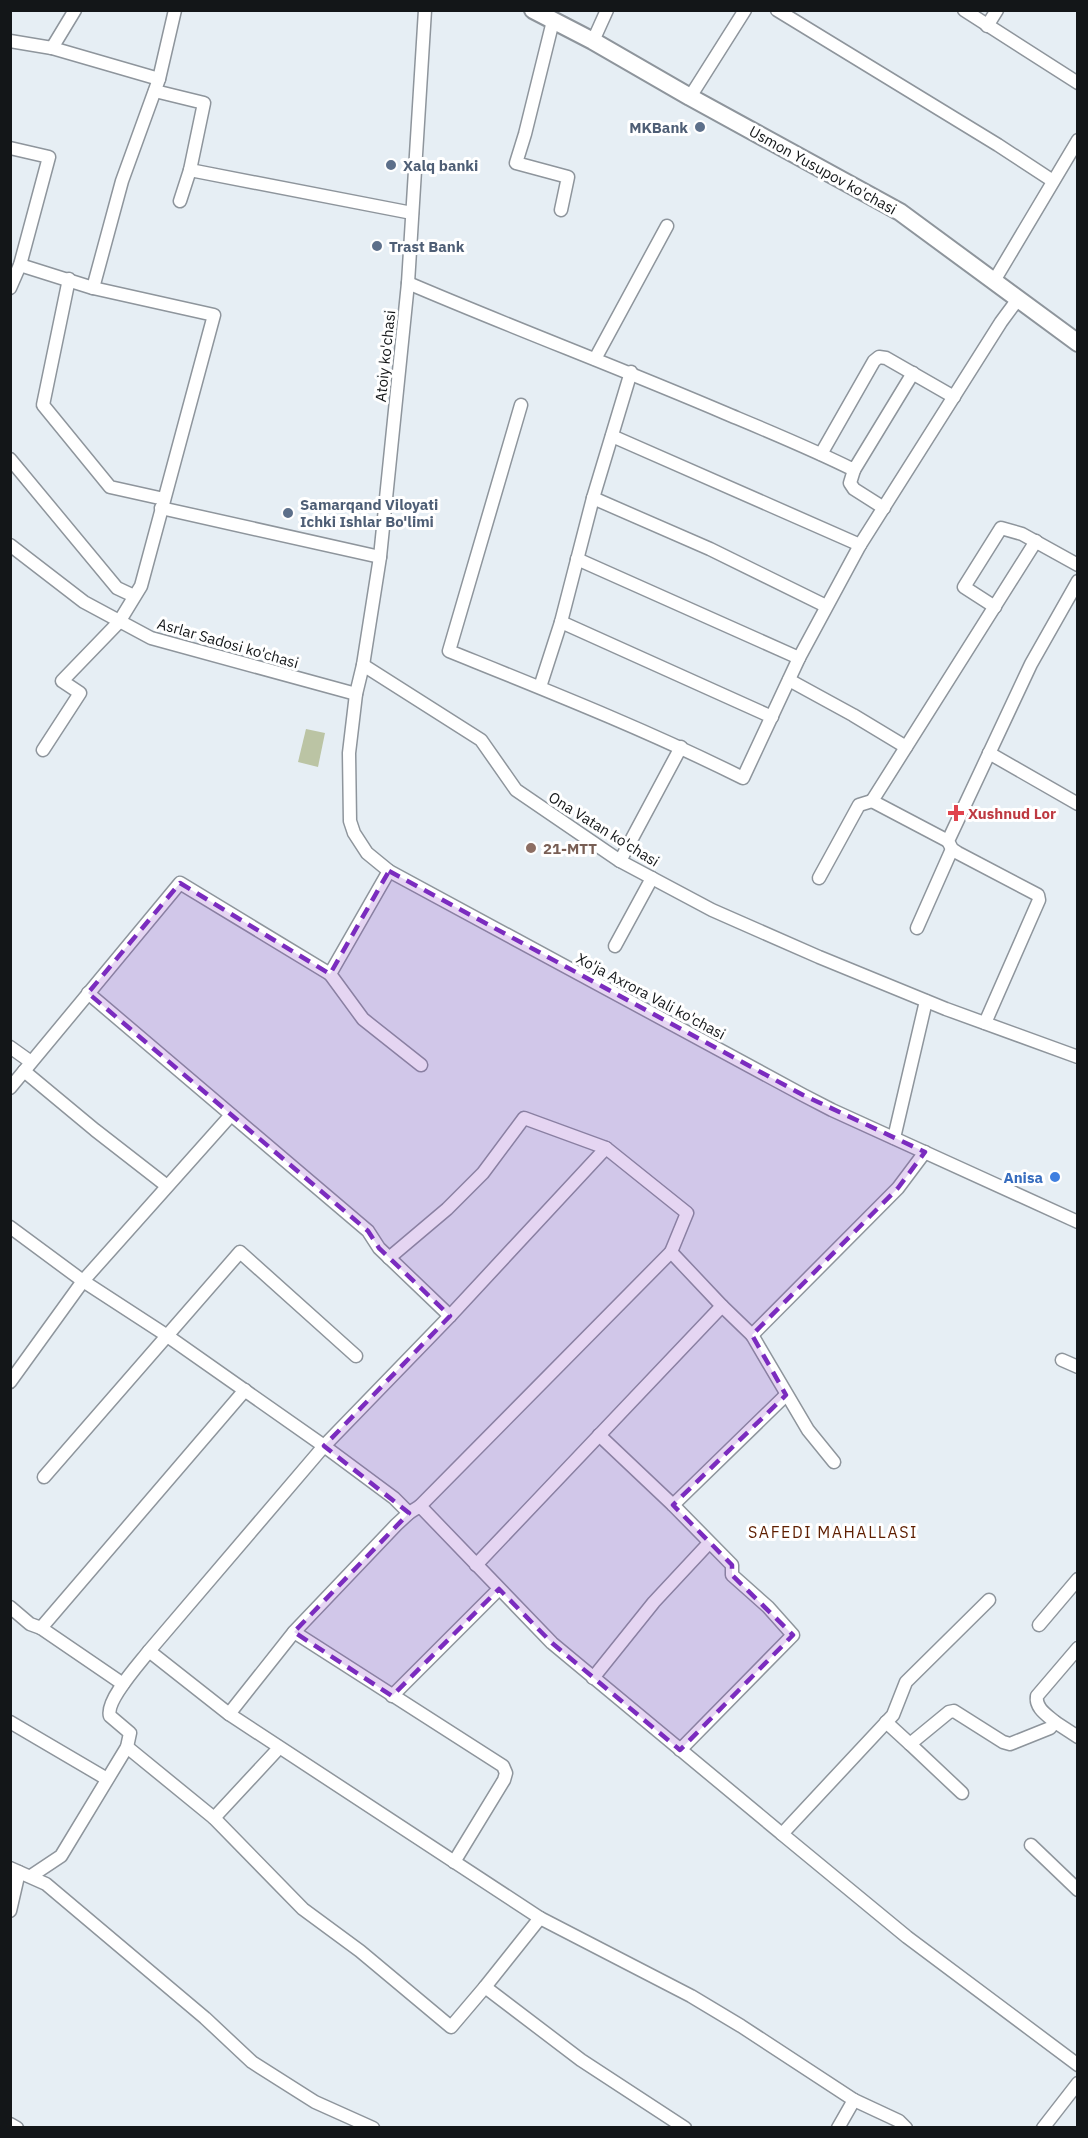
<svg xmlns="http://www.w3.org/2000/svg" width="1088" height="2138" viewBox="0 0 1088 2138" font-family="'IBM Plex Sans',sans-serif">
<style>
.garden{fill:#bbc4a4}
.lines{fill:none;stroke-linecap:round;stroke-linejoin:round}
.minor-casing{stroke:#8e959c;stroke-width:15}
.major-casing{stroke:#8e959c;stroke-width:20}
.minor{stroke:#fff;stroke-width:12}
.major{stroke:#fff;stroke-width:16}
.marked{fill:#7b2cbf;fill-opacity:0.2;stroke:#7b2cbf;stroke-width:4.5;stroke-dasharray:12 8;stroke-linejoin:round}
.service-dot{fill:#5c6f8a;stroke:#fff;stroke-width:2}
.health-dot{fill:#e0444e;stroke:#fff;stroke-width:2}
.education-dot{fill:#8d6e63;stroke:#fff;stroke-width:2}
.shop-dot{fill:#3f7fe0;stroke:#fff;stroke-width:2}
.labels{text-anchor:middle;dominant-baseline:central;stroke-width:6;stroke-linejoin:round;paint-order:stroke}
.service-label{font-size:15px;font-weight:bold;fill:#4e5e75;stroke:#fff;text-anchor:start}
.street-label{font-size:15px;fill:#131618;stroke:#fff}
.health-label{font-size:15px;font-weight:bold;fill:#be3a42;stroke:#fff;text-anchor:start}
.education-label{font-size:15px;font-weight:bold;fill:#785e54;stroke:#fff;text-anchor:start}
.shop-label{font-size:15px;font-weight:bold;fill:#366cbe;stroke:#fff;text-anchor:end}
.neighbourhood-label{font-size:16px;letter-spacing:1.5px;fill:#5e1e00;stroke:#fff}
</style>
<rect width="100%" height="100%" fill="#e6eef4"/>
<polygon class="garden" points="306,729 325,733 318,767 298,762"/>
<g class="lines">
<defs>
<g id="minor">
<polyline points="425,10 408,283 380,557 363,665 356,694 349,753 350,821 354,833 367,853 389,871 803,1095 832,1110 1078,1222"/>
<polyline points="777,10 998,145 1053,181"/>
<polyline points="964,10 1078,83"/>
<polyline points="553,21 525,134 516,163 568,177 561,210"/>
<polyline points="987,26 997,10"/>
<polyline points="10,41 52,48 159,79"/>
<polyline points="593,41 607,10"/>
<polyline points="52,48 75,10"/>
<polyline points="155,91 204,103 190,170"/>
<polyline points="690,97 745,10"/>
<polyline points="10,148 49,157 20,265 10,288"/>
<polyline points="180,201 190,170 412,213"/>
<polyline points="20,265 93,288 214,315 141,586 119,622 62,681 80,693 43,750"/>
<polyline points="69,279 43,405 110,487 164,499"/>
<polyline points="994,281 1078,140"/>
<path d="M408 283C513 328 620 368 725 413 768 431 812 449 854 470L913 373"/>
<polyline points="93,288 122,181 159,79 175,10"/>
<polyline points="595,359 667,226"/>
<path d="M521 405 449 651C548 691 647 730 743 778L799 658 860 545 1001 322 1018 299"/>
<polyline points="612,436 860,545"/>
<polyline points="821,454 874,361 879,357 886,358 954,397"/>
<polyline points="10,459 117,588 134,596"/>
<polyline points="854,470 850,483 854,489 884,508"/>
<polyline points="593,498 710,549 826,606"/>
<polyline points="161,508 380,557"/>
<polyline points="10,545 84,602 151,638 356,694"/>
<polyline points="577,559 799,658"/>
<polyline points="995,607 964,587 1001,528 1022,534 1078,565"/>
<polyline points="561,622 772,717"/>
<polyline points="363,665 481,740 516,790 620,861 712,910 819,957 946,1009 1078,1057"/>
<polyline points="789,680 853,715 906,747"/>
<polyline points="540,687 561,622 593,498 631,372"/>
<polyline points="989,753 1078,804"/>
<polyline points="948,841 872,801 1036,541"/>
<polyline points="620,861 681,747"/>
<polyline points="819,878 859,805 872,801"/>
<polyline points="917,928 952,849"/>
<polyline points="615,946 652,878"/>
<polyline points="330,974 363,1019 421,1065"/>
<polyline points="88,993 368,1231 379,1248 450,1316"/>
<polyline points="985,1023 1039,900 1038,895 958,853 952,849 948,841 1031,664 1078,581"/>
<polyline points="10,1047 31,1062"/>
<polyline points="24,1071 95,1130 167,1186"/>
<polyline points="10,1088 180,883 330,974 389,871"/>
<polyline points="894,1138 926,1001"/>
<polyline points="10,1227 83,1281 166,1335 324,1446 394,1498 409,1513"/>
<polyline points="389,1258 447,1209 483,1173 524,1118 606,1148"/>
<polyline points="752,1335 808,1430 834,1462"/>
<polyline points="1062,1360 1078,1367"/>
<polyline points="10,1382 83,1281 231,1115"/>
<polyline points="599,1435 673,1505 732,1565 732,1575 768,1607 793,1635 680,1750"/>
<polyline points="44,1477 240,1252 356,1356"/>
<polyline points="673,1505 786,1395"/>
<polyline points="420,1506 671,1252 722,1306"/>
<polyline points="476,1565 722,1306 752,1335 898,1188 925,1152"/>
<polyline points="989,1600 906,1682 893,1715 782,1834 907,1937 1078,2065"/>
<polyline points="10,1607 30,1624 41,1628"/>
<polyline points="1039,1625 1078,1579"/>
<polyline points="294,1632 503,1766 506,1773 504,1780 454,1862"/>
<polyline points="149,1651 229,1714"/>
<polyline points="593,1678 654,1602 709,1543"/>
<polyline points="123,1684 41,1628 245,1390"/>
<polyline points="392,1696 499,1589"/>
<polyline points="10,1722 107,1779"/>
<polyline points="886,1722 910,1744 949,1712 954,1711 1003,1742 1010,1744 1050,1728 1055,1722 1078,1737"/>
<path d="M1055 1722C1047 1715 1035 1708 1037 1696L1078 1648"/>
<polyline points="910,1744 962,1793"/>
<polyline points="127,1747 214,1818 303,1909 360,1951 451,2027 485,1987 581,2060 685,2128"/>
<polyline points="214,1818 279,1748"/>
<polyline points="1031,1845 1078,1890"/>
<polyline points="10,1868 46,1884 205,2018 252,2062 315,2102 373,2128"/>
<path d="M31 1876 61 1856 127 1747 130 1733 110 1716C105 1701 139 1664 149 1651L324 1446 450 1316 606 1148 687 1213 671 1252"/>
<polyline points="10,1911 19,1872"/>
<polyline points="540,1918 691,1996 741,2026 854,2100 838,2128"/>
<polyline points="485,1987 540,1918 229,1714 294,1632 396,1525 409,1513 420,1506 552,1643 782,1834"/>
<polyline points="854,2100 899,2121 906,2128"/>
<polyline points="10,2124 17,2128"/>
<polyline points="1043,2128 1078,2083"/>
</g>
<polyline id="major" points="533,10 593,41 690,97 900,212 1078,343"/>
</defs>
<use href="#minor" class="minor-casing"/>
<use href="#major" class="major-casing"/>
<use href="#minor" class="minor"/>
<use href="#major" class="major"/>
</g>
<path class="marked" d="M389 871 803 1095 925 1152 898 1188 752 1335 786 1395 673 1505 732 1565V1575L793 1635 680 1750 552 1643 499 1589 392 1696 294 1632 409 1513 324 1446 450 1316 379 1248 368 1231 88 993 180 883 330 974Z"/>
<g class="service-dot">
<circle cx="700" cy="127" r="6"/>
<circle cx="391" cy="165" r="6"/>
<circle cx="377" cy="246" r="6"/>
<circle cx="288" cy="513" r="6"/>
</g>
<path class="health-dot" d="M953 804h6v6h6v6h-6v6h-6v-6h-6v-6h6z"/>
<circle class="education-dot" cx="531" cy="848" r="6"/>
<circle class="shop-dot" cx="1055" cy="1177" r="6"/>
<g class="labels">
<g class="service-label">
<text x="688" y="127" text-anchor="end">MKBank</text>
<text x="403" y="165">Xalq banki</text>
<text x="389" y="246">Trast Bank</text>
<text x="300" y="504">Samarqand Viloyati<tspan x="300" dy="17">Ichki Ishlar Bo'limi</tspan></text>
</g>
<g class="street-label">
<text transform="translate(823 170) rotate(29)">Usmon Yusupov ko'chasi</text>
<text transform="translate(385 356) rotate(-84)">Atoiy ko'chasi</text>
<text transform="translate(228 643) rotate(16)">Asrlar Sadosi ko'chasi</text>
<text transform="translate(604 829) rotate(32)">Ona Vatan ko'chasi</text>
<text transform="translate(651 996) rotate(28)">Xo'ja Axrora Vali ko'chasi</text>
</g>
<g class="health-label">
<text x="968" y="813">Xushnud Lor</text>
</g>
<g class="education-label">
<text x="543" y="848">21-MTT</text>
</g>
<g class="shop-label">
<text x="1043" y="1177">Anisa</text>
</g>
<g class="neighbourhood-label">
<text x="833" y="1532">SAFEDI MAHALLASI</text>
</g>
</g>
<rect width="1088" height="2138" fill="none" stroke="#131618" stroke-width="24"/>
</svg>
